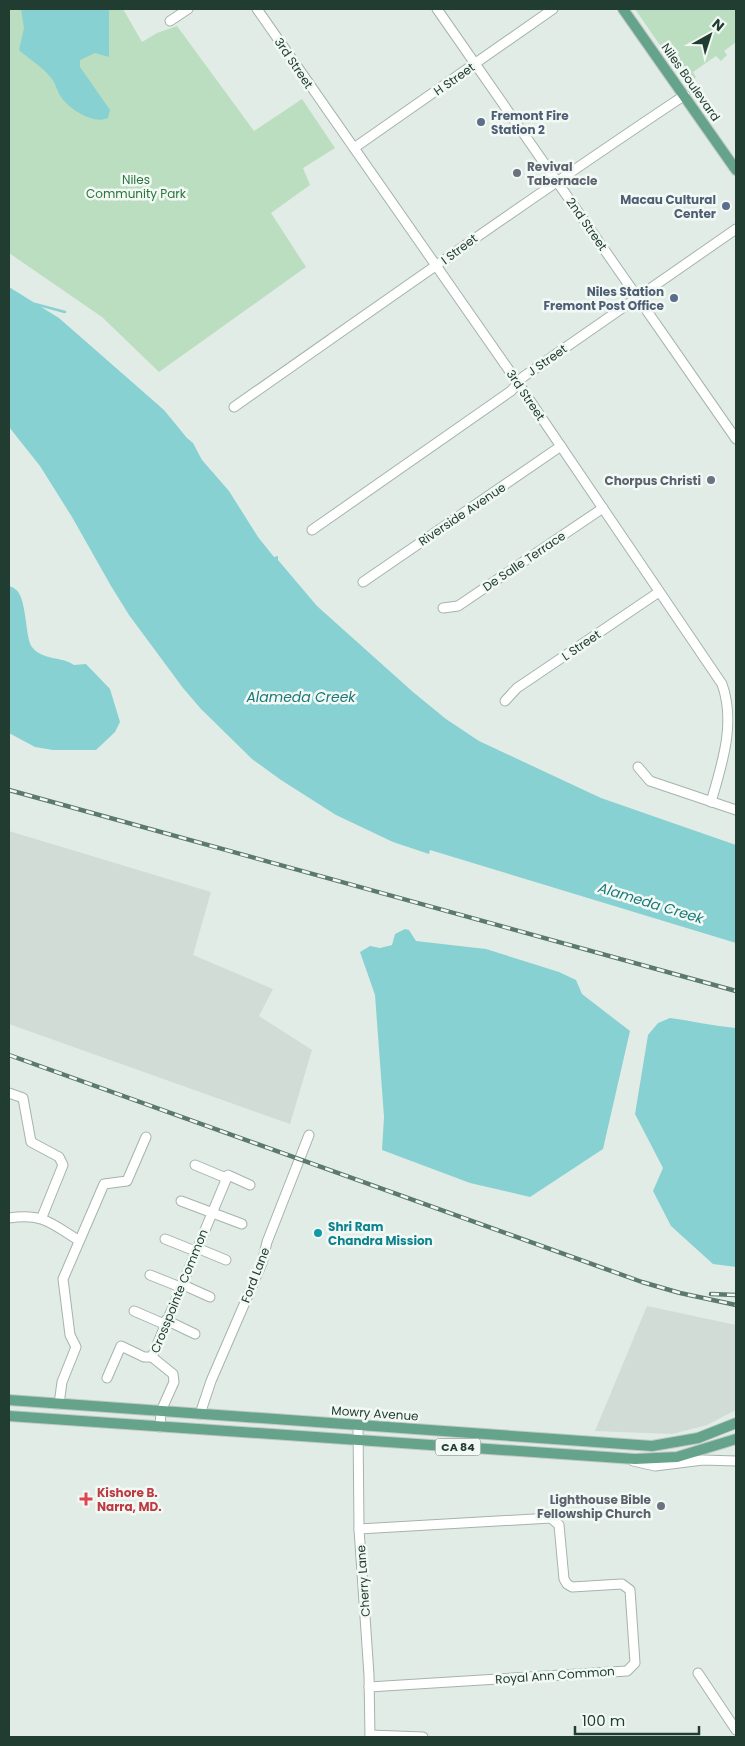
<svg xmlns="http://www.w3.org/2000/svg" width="745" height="1746" viewBox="0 0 745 1746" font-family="Poppins,sans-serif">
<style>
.built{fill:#d0dcd5}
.green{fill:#badebf}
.water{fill:#88d1d2}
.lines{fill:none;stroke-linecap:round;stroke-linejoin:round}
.stream{stroke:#88d1d2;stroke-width:2.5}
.minor-casing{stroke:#a4b4ac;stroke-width:11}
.major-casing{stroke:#c1c9c6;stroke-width:12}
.minor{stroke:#fff;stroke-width:9}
.major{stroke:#65a38a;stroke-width:10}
.rail-casing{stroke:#5c796d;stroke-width:4.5}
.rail{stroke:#f2f9f4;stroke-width:2.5;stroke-dasharray:8;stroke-linecap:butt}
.service-dot{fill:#5c6f8a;stroke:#f2f9f4;stroke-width:2}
.worship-dot{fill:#6b7280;stroke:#f2f9f4;stroke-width:2}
.culture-dot{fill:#0f9aa8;stroke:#f2f9f4;stroke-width:2}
.health-dot{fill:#e0444e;stroke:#f2f9f4;stroke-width:2}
.labels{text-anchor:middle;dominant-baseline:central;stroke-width:5;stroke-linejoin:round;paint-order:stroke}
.shield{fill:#f2f9f4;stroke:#60756c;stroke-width:1}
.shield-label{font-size:11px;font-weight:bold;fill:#213d32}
.street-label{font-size:12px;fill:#213d32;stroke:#f2f9f4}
.service-label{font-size:12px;font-weight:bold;fill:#4e5e75;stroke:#f2f9f4;text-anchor:end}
.worship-label{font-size:12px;font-weight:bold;fill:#5b616d;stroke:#f2f9f4;text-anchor:end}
.park-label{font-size:12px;fill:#2b753d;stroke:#f2f9f4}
.culture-label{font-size:12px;font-weight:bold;fill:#0d838f;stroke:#f2f9f4;text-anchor:start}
.health-label{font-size:12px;font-weight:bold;fill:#be3a42;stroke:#f2f9f4;text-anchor:start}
.water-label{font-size:14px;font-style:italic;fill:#1a787b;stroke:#f2f9f4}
</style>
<rect width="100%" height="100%" fill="#e2ece6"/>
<g class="built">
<polygon points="9,831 211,892 193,955 273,989 259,1016 312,1050 290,1124 9,1024"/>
<polygon points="647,1306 736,1325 736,1410 707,1425 672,1434 595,1431"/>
</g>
<g class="green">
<polygon points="9,9 123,9 142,42 157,33 177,26 254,131 302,99 335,148 303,168 310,185 271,213 306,267 159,372 102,317 9,253"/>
<polygon points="635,9 736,9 736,42 724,51 727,55 721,61 716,56 693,72 696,77 687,84"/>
</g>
<g class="water">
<path d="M21 9H109V57L95 53 80 60V67L110 110 108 118C94 125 69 109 61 97 57 91 56 84 52 79 44 68 29 59 19 50L24 28Z"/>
<polygon points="9,287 59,318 164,410 187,438 193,443 202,460 229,491 258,537 274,557 278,556 278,560 317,606 413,692 446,719 479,741 601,798 736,845 736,943 430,850 429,854 393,842 336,815 281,780 252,759 201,709 183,688 129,615 111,586 72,517 40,466 9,427"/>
<path d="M9 586C11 587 13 587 15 589 27 595 25 639 32 647 43 661 62 656 74 665L86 664 110 689 120 722 115 732 96 750H53L35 747 9 733Z"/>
<polygon points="405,929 409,930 416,941 486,949 559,972 576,980 582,994 630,1031 603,1149 530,1197 470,1183 382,1150 384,1117 375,995 360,952 370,946 380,948 392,945 395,934"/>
<path d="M670 1018C693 1021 713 1026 736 1028V1267L713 1264 671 1226 653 1191 663 1168 635 1114 648 1035 658 1023Z"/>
</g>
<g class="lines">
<polyline class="stream" points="35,304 65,312"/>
<defs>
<g id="minor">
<path d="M257 9 518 383 722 684C736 723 722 764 711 802"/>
<polyline points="437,9 736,439"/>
<polyline points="170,21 188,9"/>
<polyline points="354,148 553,9"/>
<path d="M234 407C384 302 533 196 685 95"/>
<polyline points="312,530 511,391 523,377 736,229"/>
<polyline points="363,582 561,446"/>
<polyline points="443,608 458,606 603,508"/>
<polyline points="505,701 517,688 659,592"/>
<polyline points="638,767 650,781 736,810"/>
<polyline points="9,1093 23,1098 31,1142 59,1157 63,1165 42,1217"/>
<polyline points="195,1165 226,1178"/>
<polyline points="181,1201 242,1224"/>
<path d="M9 1218C43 1213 51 1223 78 1240"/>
<polyline points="165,1239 195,1251"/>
<polyline points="197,1248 226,1260"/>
<polyline points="150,1275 180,1287"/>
<polyline points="181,1284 210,1297"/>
<polyline points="134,1311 164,1324"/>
<polyline points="166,1320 195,1334"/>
<polyline points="152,1357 228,1175 250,1185"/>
<polyline points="152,1357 173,1374 174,1382 161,1411 160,1427"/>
<polyline points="107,1378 121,1346 144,1357 152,1357"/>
<polyline points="59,1404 62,1382 76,1347 70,1335 63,1279 104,1184 127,1181 146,1137"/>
<polyline points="200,1414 211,1381 262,1263 267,1242 309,1135"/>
<polyline points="358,1425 359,1529 369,1675 370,1737"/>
<polyline points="633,1461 655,1466 703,1460 736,1461"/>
<polyline points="359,1529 551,1518 559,1525 564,1579 567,1584 572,1587 622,1584 630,1590 635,1663 627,1671 369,1687"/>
<polyline points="698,1673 736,1730"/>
<polyline points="370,1735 423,1737"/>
</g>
<g id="major">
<polyline points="623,9 736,170"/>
<polyline points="9,1400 652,1446 698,1438 736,1423"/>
<polyline points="9,1416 635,1459 677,1457 736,1439"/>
</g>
</defs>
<use href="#minor" class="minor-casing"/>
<use href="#major" class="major-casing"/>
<use href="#minor" class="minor"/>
<use href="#major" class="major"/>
<defs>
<g id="rail">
<polyline points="9,790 736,991"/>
<polyline points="9,1055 642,1282 680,1293 736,1305"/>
<polyline points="711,1294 736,1295"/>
</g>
</defs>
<use href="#rail" class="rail-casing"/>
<use href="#rail" class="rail"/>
</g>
<g class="service-dot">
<circle cx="481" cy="122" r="5"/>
<circle cx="726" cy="206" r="5"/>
<circle cx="674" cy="298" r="5"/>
</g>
<g class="worship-dot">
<circle cx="517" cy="173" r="5"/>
<circle cx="711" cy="480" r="5"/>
<circle cx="661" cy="1506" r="5"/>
</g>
<circle class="culture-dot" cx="318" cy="1233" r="5"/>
<path class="health-dot" d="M83.5 1491.5h5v5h5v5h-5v5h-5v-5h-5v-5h5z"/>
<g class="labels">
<rect class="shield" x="435.5" y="1438.5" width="45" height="17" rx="4"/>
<g class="shield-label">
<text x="458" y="1447">CA 84</text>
</g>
<g class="street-label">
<text transform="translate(294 63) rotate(56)">3rd Street</text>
<text transform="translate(454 79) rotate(-35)">H Street</text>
<text transform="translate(691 82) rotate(55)">Niles Boulevard</text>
<text transform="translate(587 224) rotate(55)">2nd Street</text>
<text transform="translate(459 249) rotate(-37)">I Street</text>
<text transform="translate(547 360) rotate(-35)">J Street</text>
<text transform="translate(526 395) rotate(56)">3rd Street</text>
<text transform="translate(462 514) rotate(-34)">Riverside Avenue</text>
<text transform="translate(524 561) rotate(-34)">De Salle Terrace</text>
<text transform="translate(581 645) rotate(-34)">L Street</text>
<text transform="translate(255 1275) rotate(-69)">Ford Lane</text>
<text transform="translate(179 1291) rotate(-68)">Crosspointe Common</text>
<text transform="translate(375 1413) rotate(4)">Mowry Avenue</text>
<text transform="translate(363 1581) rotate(-94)">Cherry Lane</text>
<text transform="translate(555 1675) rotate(-4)">Royal Ann Common</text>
</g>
<g class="service-label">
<text x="491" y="115" text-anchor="start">Fremont Fire<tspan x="491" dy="14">Station 2</tspan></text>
<text x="716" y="199">Macau Cultural<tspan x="716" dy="14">Center</tspan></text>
<text x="664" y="291">Niles Station<tspan x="664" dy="14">Fremont Post Office</tspan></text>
</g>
<g class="worship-label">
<text x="527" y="166" text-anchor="start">Revival<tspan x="527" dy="14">Tabernacle</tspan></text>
<text x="701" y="480">Chorpus Christi</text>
<text x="651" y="1499">Lighthouse Bible<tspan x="651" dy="14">Fellowship Church</tspan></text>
</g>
<g class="park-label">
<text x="136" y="179">Niles<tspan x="136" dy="14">Community Park</tspan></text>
</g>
<g class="culture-label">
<text x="328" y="1226">Shri Ram<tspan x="328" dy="14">Chandra Mission</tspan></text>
</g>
<g class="health-label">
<text x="97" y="1492">Kishore B.<tspan x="97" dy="14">Narra, MD.</tspan></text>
</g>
<g class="water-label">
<text x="301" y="697">Alameda Creek</text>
<text transform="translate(651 903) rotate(17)">Alameda Creek</text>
</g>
</g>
<rect width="745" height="1746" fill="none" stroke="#213d32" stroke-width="20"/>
<g transform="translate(710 35) rotate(39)" stroke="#f2f9f4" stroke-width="4" paint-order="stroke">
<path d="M0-4L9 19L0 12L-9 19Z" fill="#213d32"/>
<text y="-8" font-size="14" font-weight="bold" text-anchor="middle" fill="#213d32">N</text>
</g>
<path d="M575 1726v8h124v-8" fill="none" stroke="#213d32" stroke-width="2.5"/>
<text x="582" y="1726" font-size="15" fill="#213d32" stroke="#f2f9f4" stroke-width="4" paint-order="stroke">100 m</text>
</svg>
